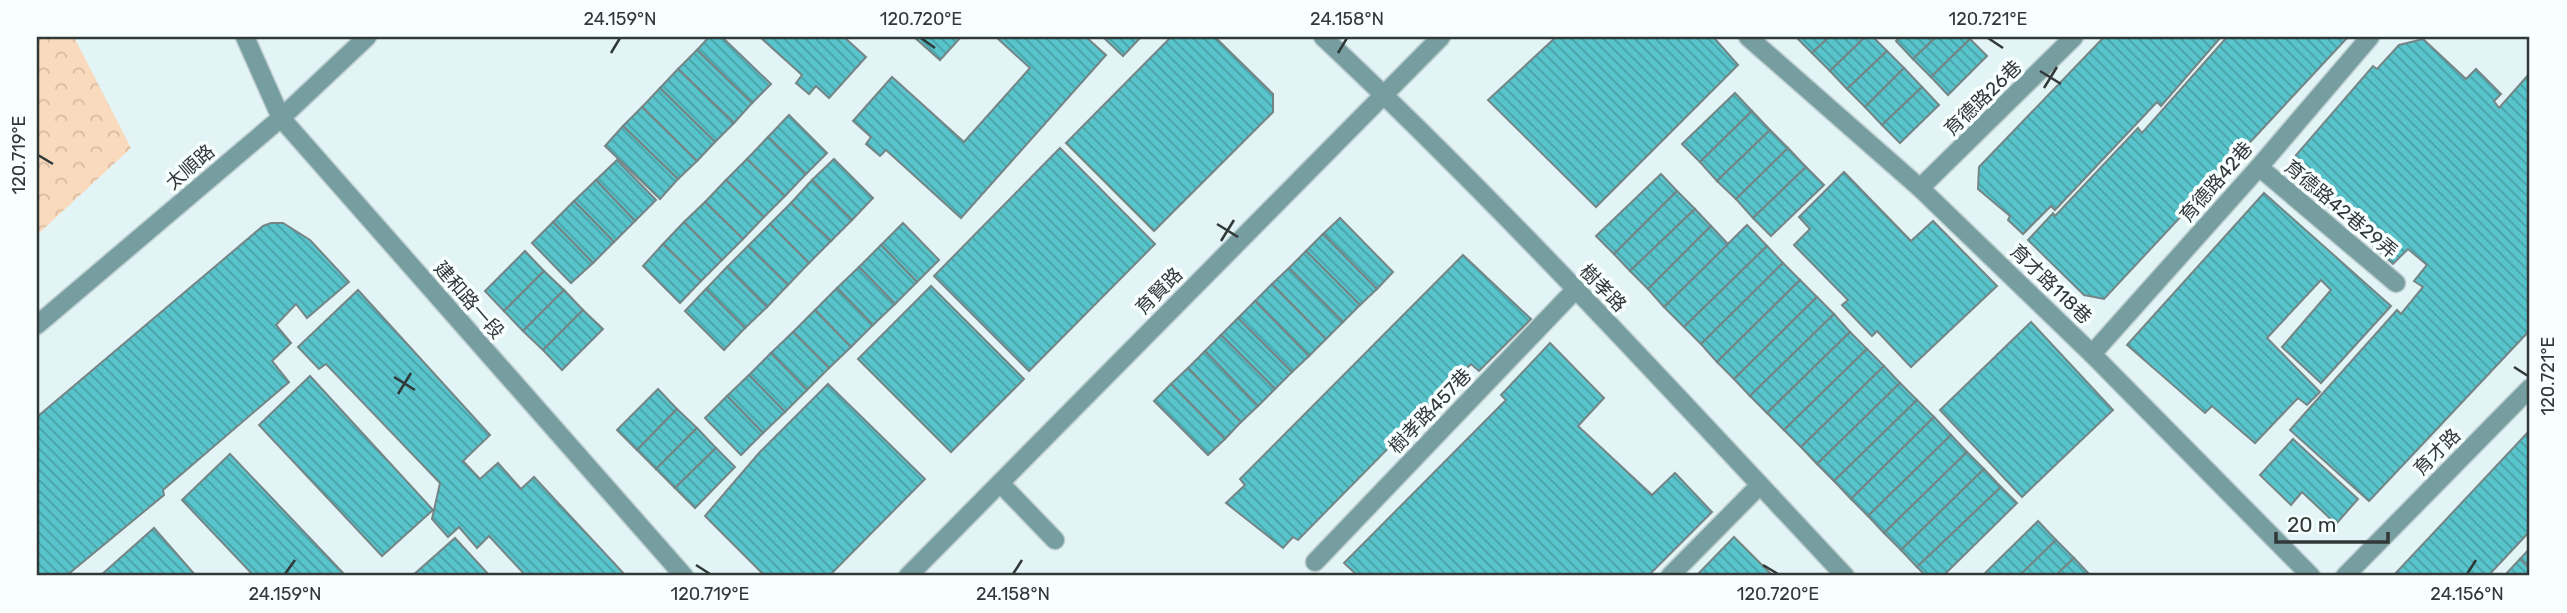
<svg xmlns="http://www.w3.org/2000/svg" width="2567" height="613" viewBox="0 0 2567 613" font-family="Rubik,'Noto Sans TC',sans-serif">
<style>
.park{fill:url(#park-crowns)}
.building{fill:url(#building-back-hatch);stroke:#758586;stroke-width:2}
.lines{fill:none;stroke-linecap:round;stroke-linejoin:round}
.minor-casing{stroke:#bfcecf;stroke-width:21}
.minor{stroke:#769ea1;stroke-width:18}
.ticks{fill:none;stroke:#313838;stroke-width:2.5}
.labels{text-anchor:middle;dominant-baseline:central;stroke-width:7;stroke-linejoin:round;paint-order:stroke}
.street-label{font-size:19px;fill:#313838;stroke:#f8ffff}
.neatline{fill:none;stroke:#313838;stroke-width:2.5}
.ticks-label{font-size:18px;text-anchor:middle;fill:#313838}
</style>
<defs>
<pattern id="park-crowns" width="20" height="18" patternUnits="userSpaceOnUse" patternTransform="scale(1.75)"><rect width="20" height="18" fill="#f9dabc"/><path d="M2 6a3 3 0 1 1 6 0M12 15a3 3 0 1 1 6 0" fill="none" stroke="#d6bca2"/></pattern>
<pattern id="building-back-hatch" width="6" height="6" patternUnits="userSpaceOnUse" patternTransform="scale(1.75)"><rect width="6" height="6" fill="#58c4cb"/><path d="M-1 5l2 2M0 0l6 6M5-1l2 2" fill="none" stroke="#49a0a6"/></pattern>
</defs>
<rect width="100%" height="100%" fill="#e2f4f5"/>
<polygon class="park" points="37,37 74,37 131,148 37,235"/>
<g class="building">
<polygon points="709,37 722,37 771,84 752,103 697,50"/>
<polygon points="760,37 844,37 866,57 829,98 816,86 809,94 796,83 802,75"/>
<polygon points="914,37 961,37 940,60"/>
<polygon points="996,37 1086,37 1106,55 961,218 886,150 880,156 866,144 871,137 853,121 892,77 964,142 1030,68"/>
<polygon points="1103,37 1141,37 1123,56"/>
<polygon points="1171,37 1215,37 1273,94 1273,112 1154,231 1066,143"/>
<polygon points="1556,37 1717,37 1715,39 1738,65 1596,207 1488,100"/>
<polygon points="1796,37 1829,37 1812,53"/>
<polygon points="1829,37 1865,37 1830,71 1812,53"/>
<polygon points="1865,37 1873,37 1887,51 1847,89 1830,71"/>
<polygon points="1900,37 1936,37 1913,59 1896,41"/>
<polygon points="1936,37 1968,37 1970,39 1931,77 1913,59"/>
<polygon points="2104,37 2221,37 2161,106 2157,102 2055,210 2051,206 2023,234 2008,220 2010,216 1978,189 1979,167"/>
<polygon points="2227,37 2348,37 2104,299 2084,295 2028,240 2053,213 2055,216 2138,128 2142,133"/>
<polygon points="1970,39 1987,56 1948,95 1931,77"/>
<polygon points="2423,39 2466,79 2476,69 2501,94 2494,101 2499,108 2530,73 2530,330 2369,501 2290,430 2397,310 2401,314 2423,287 2414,281 2427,265 2408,249 2393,264 2285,168 2373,66 2377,69 2399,45"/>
<polygon points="697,50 752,103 734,123 678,69"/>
<polygon points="1887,51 1904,68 1865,107 1847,89"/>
<polygon points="1904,68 1922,87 1882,125 1865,107"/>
<polygon points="678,69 734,123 715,142 660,88"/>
<polygon points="1922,87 1939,105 1900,143 1882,125"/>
<polygon points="660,88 715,142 697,161 642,107"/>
<polygon points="1735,93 1752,111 1700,162 1682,144"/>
<polygon points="642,107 697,161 678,179 623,126"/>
<polygon points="1752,111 1770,130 1717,181 1700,162"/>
<polygon points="789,115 827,153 806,174 768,137"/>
<polygon points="623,126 678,179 660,199 605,146"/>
<polygon points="1770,130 1788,148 1736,199 1717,181"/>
<polygon points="768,137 806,174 785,196 747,159"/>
<polygon points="1060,148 1155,244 1029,371 934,276"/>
<polygon points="1788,148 1806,167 1753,218 1736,199"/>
<polygon points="747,159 785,196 764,217 726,180"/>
<polygon points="834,159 873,198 852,220 812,180"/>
<polygon points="617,160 656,200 635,221 596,180"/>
<polygon points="1806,167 1824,185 1771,236 1753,218"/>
<polygon points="1844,172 1911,241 1933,221 1997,286 1911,367 1877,331 1872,336 1842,305 1848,300 1794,245 1810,229 1799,217"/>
<polygon points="1661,174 1677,191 1614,254 1596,236"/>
<polygon points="596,180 635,221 614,242 574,201"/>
<polygon points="726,180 764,217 743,239 705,202"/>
<polygon points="812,180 852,220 831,241 791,203"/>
<polygon points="1677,191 1695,209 1630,271 1614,254"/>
<polygon points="2264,193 2391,306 2321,383 2282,347 2331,290 2321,280 2267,338 2320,392 2307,405 2298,398 2255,443 2212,406 2205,413 2127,345"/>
<polygon points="574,201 614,242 593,263 553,222"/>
<polygon points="705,202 743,239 722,260 684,222"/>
<polygon points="791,203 831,241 809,263 770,224"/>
<polygon points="1695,209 1711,226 1648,289 1630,271"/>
<polygon points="1340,218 1393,272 1377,289 1323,234"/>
<polygon points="553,222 593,263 571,283 532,243"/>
<polygon points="684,222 722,260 701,281 663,244"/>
<polygon points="271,223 283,223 310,240 349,282 307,318 296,304 276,325 291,343 272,361 289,382 163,490 164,495 66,576 37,576 37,417 263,226"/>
<polygon points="903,223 939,260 917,282 881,245"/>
<polygon points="770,224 809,263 788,285 748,246"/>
<polygon points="1747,225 1767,246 1684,327 1664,307"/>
<polygon points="1711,226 1728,244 1664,307 1648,289"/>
<polygon points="1323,234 1377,289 1360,305 1306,251"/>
<polygon points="663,244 701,281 680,303 643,266"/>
<polygon points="881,245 917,282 895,304 859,267"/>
<polygon points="748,246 788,285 767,307 727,267"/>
<polygon points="1767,246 1783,263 1701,344 1684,327"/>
<polygon points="525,251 544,271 504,311 485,291"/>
<polygon points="1306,251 1360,305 1343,322 1289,268"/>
<polygon points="1463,255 1531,319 1479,371 1471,364 1298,540 1293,537 1283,548 1226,503 1245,485 1240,479"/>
<polygon points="1783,263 1800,280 1717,362 1701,344"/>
<polygon points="727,267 767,307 745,328 706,289"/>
<polygon points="859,267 895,304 873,325 837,288"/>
<polygon points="1289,268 1343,322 1326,339 1272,284"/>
<polygon points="544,271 564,290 523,331 504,311"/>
<polygon points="1800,280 1817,297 1734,379 1717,362"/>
<polygon points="1272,284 1326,339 1309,356 1255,301"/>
<polygon points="931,286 1024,379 951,452 858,359"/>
<polygon points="837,288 873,325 851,347 815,310"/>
<polygon points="706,289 745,328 724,350 685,311"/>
<polygon points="358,290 490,435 463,461 480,479 498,463 521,489 534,477 626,576 526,576 489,536 477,548 459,527 448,537 432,519 440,483 326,364 319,369 298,347"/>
<polygon points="564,290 583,310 543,350 523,331"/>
<polygon points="1817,297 1834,314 1750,396 1734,379"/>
<polygon points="1255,301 1309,356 1292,372 1238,318"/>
<polygon points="583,310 603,329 562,370 543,350"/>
<polygon points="815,310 851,347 829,368 793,332"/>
<polygon points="1834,314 1850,332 1767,413 1750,396"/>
<polygon points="1238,318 1292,372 1275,389 1221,335"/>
<polygon points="2031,322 2113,410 2022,497 1940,410"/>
<polygon points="793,332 829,368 807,390 771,353"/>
<polygon points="1850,332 1867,349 1784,430 1767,413"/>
<polygon points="1221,335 1275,389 1258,406 1205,351"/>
<polygon points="1550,343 1604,398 1578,426 1652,495 1675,473 1712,512 1648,576 1358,576 1344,563 1506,400 1501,395"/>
<polygon points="1867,349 1884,366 1801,447 1784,430"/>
<polygon points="1205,351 1258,406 1241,422 1188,368"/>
<polygon points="771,353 807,390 785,412 749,375"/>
<polygon points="1884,366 1900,383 1817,464 1801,447"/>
<polygon points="1188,368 1241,422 1225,439 1171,384"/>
<polygon points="749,375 785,412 763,433 727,396"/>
<polygon points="310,376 433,510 382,556 259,425"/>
<polygon points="1900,383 1917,400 1834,481 1817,464"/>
<polygon points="828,384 925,479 829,576 765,576 705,516 759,453"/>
<polygon points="1171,384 1225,439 1208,455 1154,401"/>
<polygon points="658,389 677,409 637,450 617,430"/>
<polygon points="727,396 763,433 741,455 705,418"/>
<polygon points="1917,400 1934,417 1851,499 1834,481"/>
<polygon points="677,409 697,428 656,469 637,450"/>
<polygon points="1934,417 1951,435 1868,516 1851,499"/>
<polygon points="697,428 716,448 675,488 656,469"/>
<polygon points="2530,430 2530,531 2488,576 2393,576"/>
<polygon points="1951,435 1967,452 1884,533 1868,516"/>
<polygon points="2293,439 2358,499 2336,524 2302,492 2291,505 2260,475"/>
<polygon points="716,448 735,467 695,508 675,488"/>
<polygon points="1967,452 1984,469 1901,550 1884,533"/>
<polygon points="230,454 346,576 254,576 182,500"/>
<polygon points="1984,469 2001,487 1917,567 1901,550"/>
<polygon points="2001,487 2017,503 1943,576 1926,576 1917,567"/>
<polygon points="2038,521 2056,540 2019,576 1982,576"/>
<polygon points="154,528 196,576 100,576"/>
<polygon points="1734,537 1773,576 1696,576"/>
<polygon points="455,538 490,576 412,576"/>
<polygon points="2056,540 2074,558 2055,576 2019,576"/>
<polygon points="2530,548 2530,569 2520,559"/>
<polygon points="2074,558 2091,576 2055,576"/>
<polygon points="2520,559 2530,569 2530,576 2504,576"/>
</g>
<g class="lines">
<defs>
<g id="minor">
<polyline points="245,37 281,118 684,576"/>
<path d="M1323 37C1505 208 1674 393 1845 576"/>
<polyline points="1748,37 1920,188 2092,354 2311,576"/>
<polyline points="2259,167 2396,283"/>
<polyline points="1920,188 2074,37"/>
<polyline points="37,325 281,118 367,37"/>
<polyline points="2092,354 2259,167 2370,37"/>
<polyline points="1000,483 1055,540"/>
<polyline points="1315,562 1576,289"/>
<polyline points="908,576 1441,37"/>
<polyline points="1670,576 1760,485"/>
<polyline points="2345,576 2530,388"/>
</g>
</defs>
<use href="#minor" class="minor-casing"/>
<use href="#minor" class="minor"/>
</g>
<path class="ticks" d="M921 38 935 48M1988 38 2003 48M611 53 620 38M1338 53 1347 38M2040 71 2061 84M2044 88 2057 67M38 155 53 164M1217 224 1238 237M1221 241 1234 220M2514 367 2528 376M394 377 415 390M398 394 411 373M696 565 710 574M1763 565 1778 574M285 574 295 560M1013 574 1022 560M2467 574 2476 560"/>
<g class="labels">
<g class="street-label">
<text transform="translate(1983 98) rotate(-44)">育德路26巷</text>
<text transform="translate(190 167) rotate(-41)">太順路</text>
<text transform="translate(2216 182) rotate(-49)">育德路42巷</text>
<text transform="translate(2341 209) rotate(40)">育德路42巷29弄</text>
<text transform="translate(2051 284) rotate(44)">育才路118巷</text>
<text transform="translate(1603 288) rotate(46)">樹孝路</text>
<text transform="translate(1159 291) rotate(-45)">育賢路</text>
<text transform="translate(469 300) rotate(49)">建和路一段</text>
<text transform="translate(1430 411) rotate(-46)">樹孝路457巷</text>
<text transform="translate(2437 452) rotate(-45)">育才路</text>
</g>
</g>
<rect width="2567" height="613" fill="none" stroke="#f8ffff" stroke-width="77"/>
<path d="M2276 532v10h112v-10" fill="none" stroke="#313838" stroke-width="3.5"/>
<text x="2287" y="532" font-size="21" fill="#313838" stroke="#f8ffff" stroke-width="5" paint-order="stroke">20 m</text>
<rect x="38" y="38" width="2490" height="536" class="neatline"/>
<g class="ticks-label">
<text x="620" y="25">24.159°N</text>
<text x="921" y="25">120.720°E</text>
<text x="1347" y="25">24.158°N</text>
<text x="1988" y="25">120.721°E</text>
<text transform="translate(19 155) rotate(-90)" y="6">120.719°E</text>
<text transform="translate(2548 376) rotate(-90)" y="6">120.721°E</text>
<text x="285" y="600">24.159°N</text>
<text x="710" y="600">120.719°E</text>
<text x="1013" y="600">24.158°N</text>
<text x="1778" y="600">120.720°E</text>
<text x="2467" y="600">24.156°N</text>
</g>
</svg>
